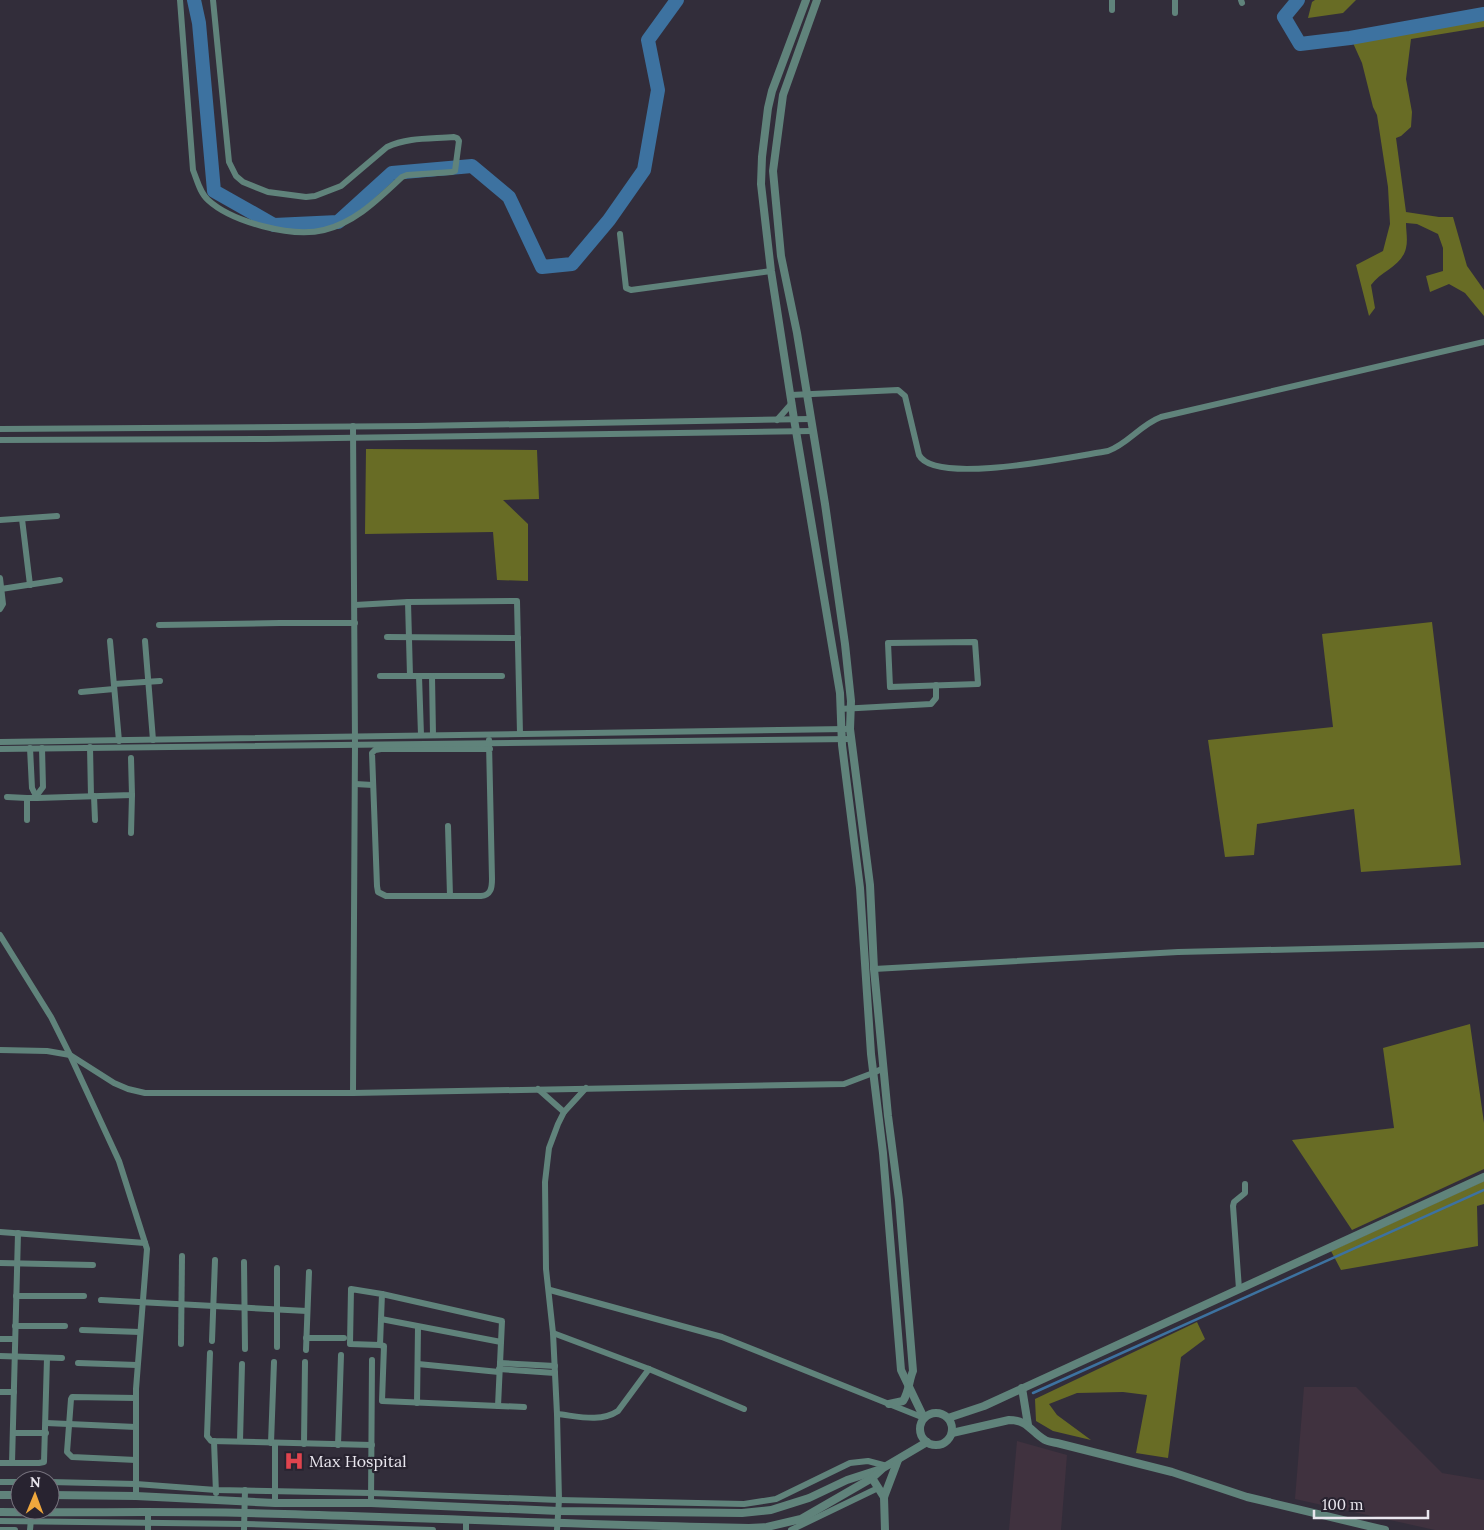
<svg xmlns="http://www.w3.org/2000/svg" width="1484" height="1530" viewBox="0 0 1484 1530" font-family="Lora,serif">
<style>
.commercial{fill:#40323f}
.forest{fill:#686c25}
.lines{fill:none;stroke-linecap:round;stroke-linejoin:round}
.stream{stroke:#3d72a0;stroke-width:2.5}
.river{stroke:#3d72a0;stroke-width:14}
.minor{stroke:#60837b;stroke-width:6}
.tertiary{stroke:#60837b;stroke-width:8}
.labels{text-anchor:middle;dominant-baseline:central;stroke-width:4.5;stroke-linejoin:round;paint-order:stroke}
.poi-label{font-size:16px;fill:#e9e6ee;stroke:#282330;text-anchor:start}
</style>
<rect width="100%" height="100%" fill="#322d3a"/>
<g class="commercial">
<polygon points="1304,1387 1356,1387 1442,1473 1484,1480 1484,1530 1435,1530 1295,1499"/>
<polygon points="1017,1441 1067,1455 1061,1530 1009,1530"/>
</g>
<g class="forest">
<polygon points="1315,0 1356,0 1343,13 1308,18 1312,2"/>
<path d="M1484 18V27L1411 39 1406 79 1412 112 1411 127 1401 136 1396 138 1406 212 1439 217H1453L1467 266 1484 290V316L1465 293 1449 284 1430 292 1426 276 1443 271V248L1438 234 1417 224 1406 223C1406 231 1408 240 1406 248 1402 266 1381 271 1371 285L1375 308 1369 316 1356 265 1383 251 1390 224 1388 187 1377 115 1373 107 1362 63 1353 43 1397 33Z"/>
<polygon points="366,449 537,450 539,499 503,500 528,524 528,581 497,580 493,532 365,534"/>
<polygon points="1432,622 1461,865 1361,872 1354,809 1257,824 1254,855 1225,857 1208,740 1333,727 1322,634"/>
<polygon points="1470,1024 1484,1123 1484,1169 1352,1230 1292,1140 1394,1128 1383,1048"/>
<polygon points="1484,1181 1484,1204 1477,1206 1478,1246 1341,1270 1331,1251"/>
<polygon points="1197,1322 1205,1339 1181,1357 1168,1458 1136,1453 1147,1395 1123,1392 1077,1393 1049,1404 1057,1415 1091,1440 1053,1431 1036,1421 1035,1399"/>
</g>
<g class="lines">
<polyline class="stream" points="1033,1393 1484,1190"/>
<g class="river">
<polyline points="194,0 199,23 214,191 274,225 338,222 392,173 472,166 509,197 542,267 572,264 609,220 644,170 658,90 648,40 677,0"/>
<polyline points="1298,0 1284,17 1300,44 1350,38 1484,14"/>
</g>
<g class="minor">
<path d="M180 0 193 170C197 180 200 193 208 200 232 222 292 238 324 230 356 222 378 199 402 177L407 175 452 172 455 171 459 141 457 138 454 137C431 139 408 137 387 147L341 186 315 196 306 197 268 192 243 182 236 176 229 162 213 0"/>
<polyline points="1112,0 1112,10"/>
<polyline points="1175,0 1175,13"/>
<polyline points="1241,0 1242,3"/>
<polyline points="620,234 626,288 631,290 771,271"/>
<path d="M791 395 898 390 905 396 919 455C935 486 1075 456 1108 451 1128 444 1140 425 1161 417L1484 342"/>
<polyline points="777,420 792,403"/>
<polyline points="353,426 355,744 353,1093"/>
<polyline points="0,429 417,426 810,419"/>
<polyline points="0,440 266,439 812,431"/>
<polyline points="22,519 30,585"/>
<polyline points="0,520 57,516"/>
<polyline points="0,578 3,604 0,609"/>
<polyline points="1,589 60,580"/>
<polyline points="408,602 410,676"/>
<polyline points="355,605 408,602 517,601 520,734"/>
<polyline points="159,625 280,623 355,623"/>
<polyline points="387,637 518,638"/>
<polyline points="110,641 119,741"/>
<polyline points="145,641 153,740"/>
<polygon points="975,642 978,684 890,687 888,643"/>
<polyline points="380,676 502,676"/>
<polyline points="419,676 421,735"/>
<polyline points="432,676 433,735"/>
<polyline points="114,684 160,681"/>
<polyline points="81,692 114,689"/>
<polyline points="840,709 931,704 936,698 936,685"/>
<path d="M489 740V743L492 879C492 888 491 895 481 896H386L378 892 377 886 372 753 375 750 381 749H490"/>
<polyline points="0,742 846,729"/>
<polyline points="90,747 91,796"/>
<polyline points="30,748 32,788 37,798 132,795 131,758"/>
<polyline points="0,749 851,739"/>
<polyline points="355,784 373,785"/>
<polyline points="37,795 43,787 42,748"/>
<polyline points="94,796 95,820"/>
<polyline points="7,797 27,798"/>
<polyline points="27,820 27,798 37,798"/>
<polyline points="448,826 450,896"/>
<polyline points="131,833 132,795"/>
<polyline points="0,935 51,1017 70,1055 119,1161 147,1249 136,1389 136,1496"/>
<polyline points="874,969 1178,952 1484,945"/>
<polyline points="0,1050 47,1051 70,1055 114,1083 128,1089 145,1093 353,1093 844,1084 873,1073 884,1068"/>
<polyline points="538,1089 564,1112"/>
<polyline points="0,1232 145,1243"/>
<polyline points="244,1262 245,1349"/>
<polyline points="0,1263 93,1265"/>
<polyline points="1239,1289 1233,1206 1234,1202 1245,1193 1245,1184"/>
<polyline points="550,1290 722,1337 924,1418"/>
<polyline points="382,1294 502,1321 498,1406"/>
<polyline points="16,1296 84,1296"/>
<polyline points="101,1300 307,1311"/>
<polyline points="381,1319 380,1345 350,1344 351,1289 382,1294 381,1319 501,1342"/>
<polyline points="15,1326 65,1326"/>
<polyline points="82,1330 140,1332"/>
<polyline points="553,1333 649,1369 744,1409"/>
<polyline points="306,1338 344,1338"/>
<polyline points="0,1339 15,1339"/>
<polyline points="212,1341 215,1260"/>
<polyline points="181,1344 182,1256"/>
<polyline points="380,1345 384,1346 382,1401 524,1407"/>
<polyline points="277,1347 277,1268"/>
<polyline points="306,1350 309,1272"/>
<polyline points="210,1353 207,1436 211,1441 372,1445"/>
<polyline points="0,1356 62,1358"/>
<polyline points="78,1363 137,1365"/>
<polyline points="500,1363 555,1366"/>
<polyline points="418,1364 499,1372"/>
<polyline points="499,1369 555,1373"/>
<polyline points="0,1392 14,1392"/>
<polyline points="136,1398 72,1397 71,1399 67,1452 72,1457 136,1460"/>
<polyline points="417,1403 418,1327"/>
<path d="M557 1414C577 1416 600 1423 618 1411L649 1369"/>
<polyline points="46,1423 136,1427"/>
<polyline points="13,1433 46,1433"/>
<polyline points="214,1441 216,1493"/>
<polyline points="240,1441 242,1364"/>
<polyline points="271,1443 274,1362"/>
<polyline points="275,1443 275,1503"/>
<polyline points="304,1444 305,1362"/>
<polyline points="338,1445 341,1355"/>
<polyline points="0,1463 39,1463 44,1462 47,1358"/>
<polyline points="12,1463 18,1233"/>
<polyline points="0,1482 20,1482"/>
<polyline points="50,1482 136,1484 216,1490 371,1493 559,1500 744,1504 776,1499 850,1463 868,1461 887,1466"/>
<polyline points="371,1503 372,1360"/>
<polyline points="0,1521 245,1524 433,1530"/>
<polyline points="0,1530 15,1530"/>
<polyline points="30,1530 31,1519"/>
<polyline points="148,1530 148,1512"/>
<polyline points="244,1530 245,1490"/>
<polyline points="466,1530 466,1520"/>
<polyline points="557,1530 559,1500 557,1414 553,1333 546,1269 545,1182 549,1148 558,1124 564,1112 586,1088"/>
<polyline points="791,1530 878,1488"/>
</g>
<g class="tertiary">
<polyline points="806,0 772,91 768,108 762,157 761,184 771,271 794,419 840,693 842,745 860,888 871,1054 883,1153 901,1370 924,1418"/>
<path d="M817 0 783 95 773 171 781 256 797 333 825 504 845 644 851 701 850 729 870 885 874 969 888 1116 899 1200 913 1371C909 1380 909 1392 903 1401L889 1404"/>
<polyline points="1022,1388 1028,1425"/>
<circle cx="936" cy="1429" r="16"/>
<polyline points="948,1418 984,1406 1484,1177"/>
<path d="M952 1433 1009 1420C1028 1420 1031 1432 1045 1440 1048 1442 1053 1442 1057 1443L1172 1472 1247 1497 1385 1530"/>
<polyline points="872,1478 884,1497"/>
<polyline points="0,1495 20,1495"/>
<polyline points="50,1495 136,1496 275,1503 371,1503 559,1511 742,1513 771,1510 809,1498 847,1480 878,1470"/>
<path d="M0 1512C82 1513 164 1511 246 1513 413 1517 581 1525 749 1528L767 1527 801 1519 872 1478 883 1468 927 1442"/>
<polyline points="885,1530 884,1497 898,1460"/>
</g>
</g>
<defs>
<symbol id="hospital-bare" viewBox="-9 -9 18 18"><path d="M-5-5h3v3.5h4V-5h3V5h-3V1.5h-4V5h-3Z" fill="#e0444e" stroke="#282330" stroke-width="2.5" paint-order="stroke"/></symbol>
</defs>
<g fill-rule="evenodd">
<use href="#hospital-bare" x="280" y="1447" width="28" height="28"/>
</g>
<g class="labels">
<g class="poi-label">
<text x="309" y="1461">Max Hospital</text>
</g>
</g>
<g transform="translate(35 1495) rotate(1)"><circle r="24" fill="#282330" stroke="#75717c"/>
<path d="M0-4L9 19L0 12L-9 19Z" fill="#efa73d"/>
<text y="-8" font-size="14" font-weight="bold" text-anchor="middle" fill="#e9e6ee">N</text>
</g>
<path d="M1314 1510v8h114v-8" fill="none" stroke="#e9e6ee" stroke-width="2.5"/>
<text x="1322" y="1510" font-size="15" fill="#e9e6ee" stroke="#282330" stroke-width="4" paint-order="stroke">100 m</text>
</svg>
